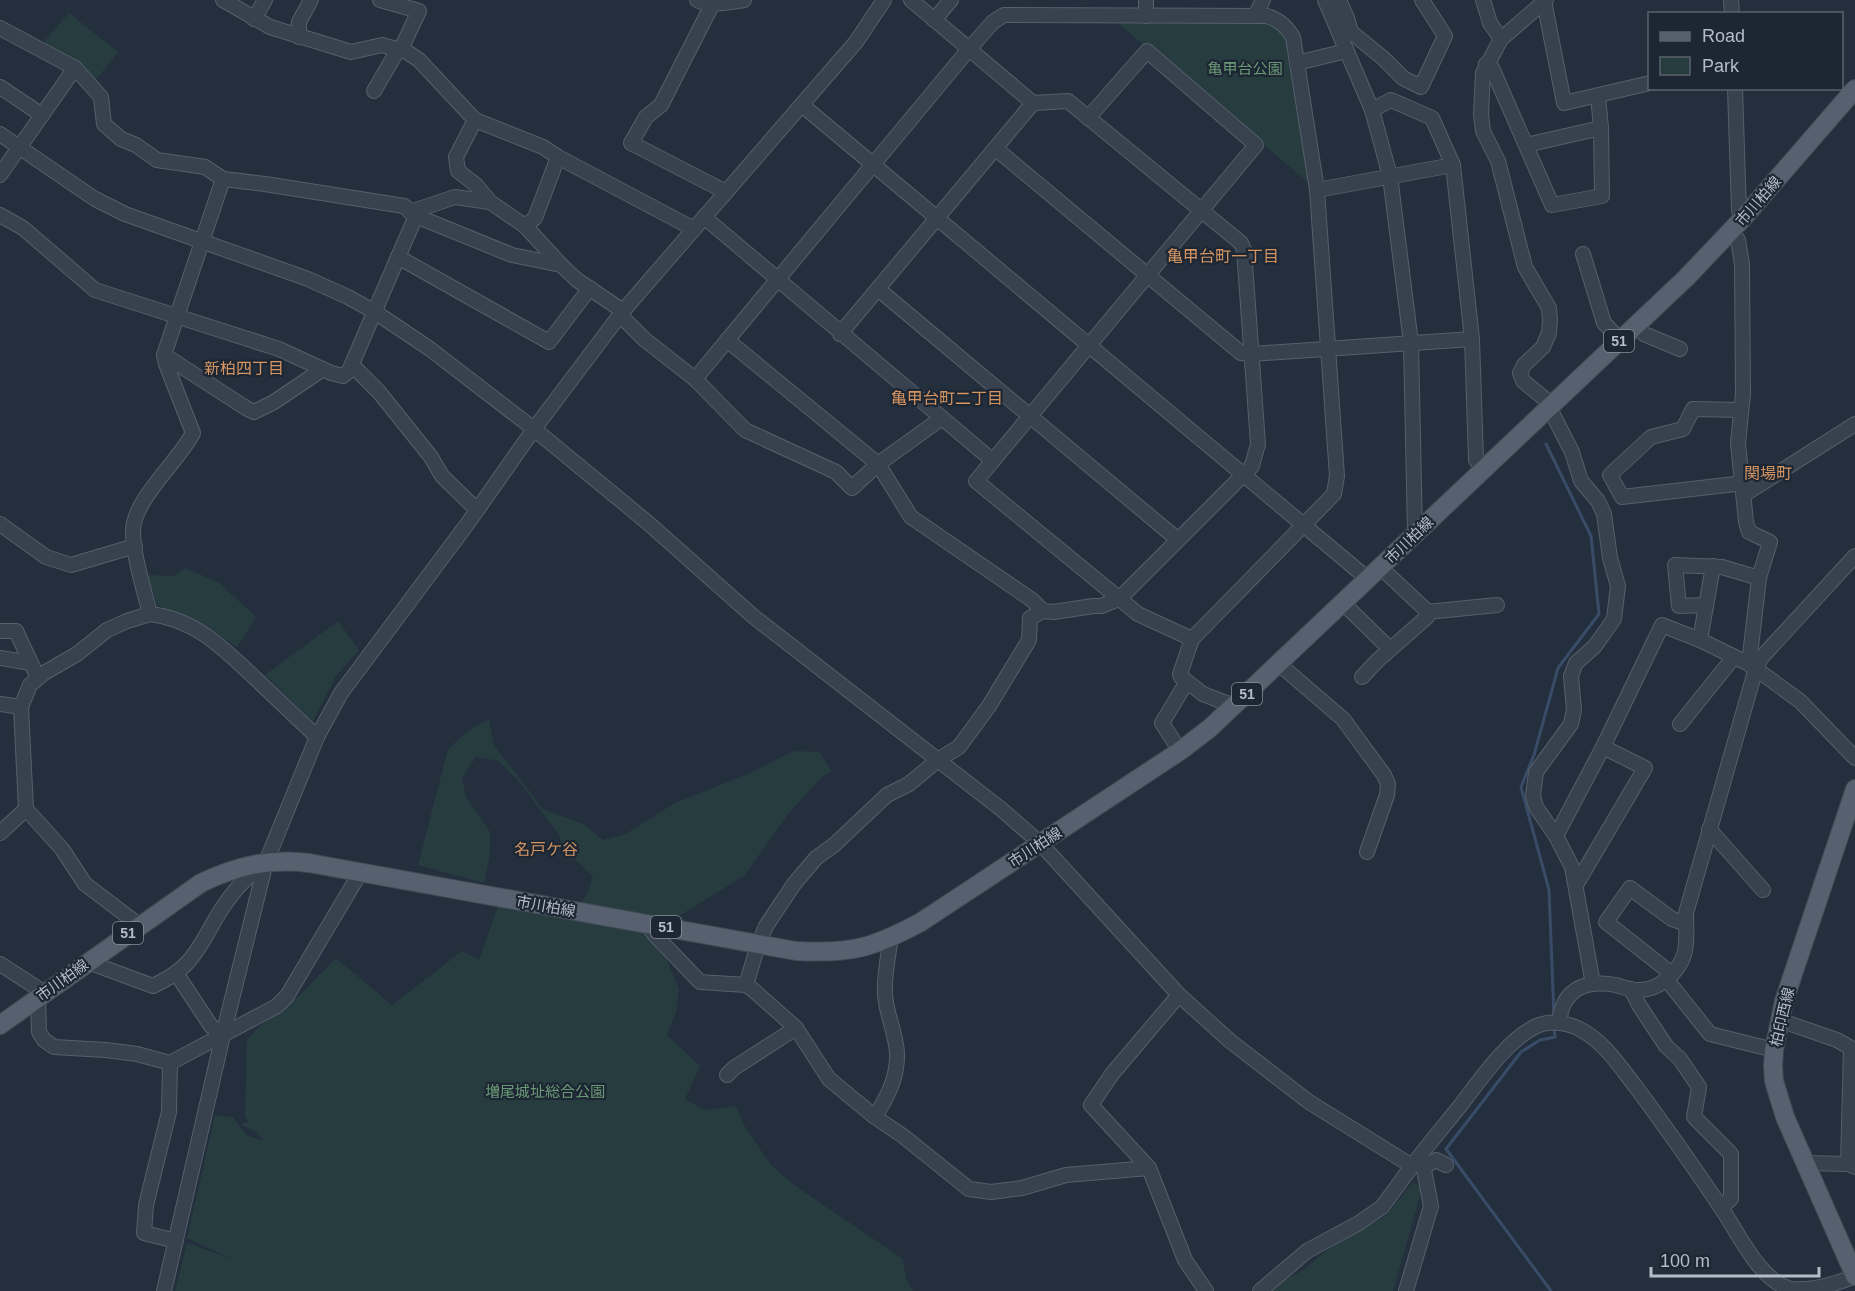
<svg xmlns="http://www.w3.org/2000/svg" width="1855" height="1291" viewBox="0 0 1855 1291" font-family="Helvetica,'Noto Sans JP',sans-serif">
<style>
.green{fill:#263c3f}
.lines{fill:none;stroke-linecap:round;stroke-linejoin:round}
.stream{stroke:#394c67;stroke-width:3}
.minor-casing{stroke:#565f6c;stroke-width:16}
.major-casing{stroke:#414a57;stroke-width:20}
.minor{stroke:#38414e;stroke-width:14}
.major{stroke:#56606e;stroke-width:18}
.labels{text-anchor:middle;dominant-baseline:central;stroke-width:4.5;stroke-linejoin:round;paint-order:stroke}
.shield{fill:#1d2633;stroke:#878f9c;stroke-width:1.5}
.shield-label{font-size:14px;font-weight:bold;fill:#b4bcc9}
.park-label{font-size:15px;fill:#6b9a76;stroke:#1d2633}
.street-label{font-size:15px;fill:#b4bcc9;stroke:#1d2633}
.neighbourhood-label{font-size:16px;fill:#d59563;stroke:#1d2633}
</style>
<rect width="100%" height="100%" fill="#242f3e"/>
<g class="green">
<polygon points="69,13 118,52 94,82 42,44"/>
<path d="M1115 21H1260C1273 24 1283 29 1288 42L1310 180 1308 182Z"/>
<polygon points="185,568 218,582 256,617 237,647 202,624 157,605 147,575 174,576"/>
<polygon points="338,621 359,650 336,676 313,722 265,675"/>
<polygon points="489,719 494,745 543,809 583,824 603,840 626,834 673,804 748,774 793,751 819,752 832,771 821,778 788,814 744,876 674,919 656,934 679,989 676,1012 667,1035 700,1066 685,1099 705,1110 736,1106 744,1125 771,1165 794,1185 903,1259 906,1279 913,1291 175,1291 187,1243 232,1259 187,1238 215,1115 233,1117 246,1135 263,1141 257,1132 240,1124 249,1122 245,1117 247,1040 268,1017 299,996 336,958 392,1005 462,951 479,960 501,898 572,914 588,893 593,876 561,847 560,836 521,784 499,761 476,757 462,777 466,797 490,832 490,854 484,883 418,865 448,749 468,731"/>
<polygon points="1413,1182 1422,1189 1393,1291 1270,1291 1279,1283 1303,1270 1332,1246 1386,1216"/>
</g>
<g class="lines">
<g class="stream">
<polyline points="1546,444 1591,536 1599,614 1558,668 1534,755 1521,787 1549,890 1554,1017"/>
<polyline points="1551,1291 1446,1149 1521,1052 1540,1040 1555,1037 1554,1027"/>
</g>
<defs>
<g id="minor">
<polyline points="223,0 270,27 351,52 382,45 407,52 419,60 475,120 543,147 558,157 694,229"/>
<polyline points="380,0 419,11 401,49"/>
<path d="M697 0C710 7 730 2 744 0"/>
<polyline points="911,0 1033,103"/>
<polyline points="1325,0 1372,110 1390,176 1411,343 1415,534"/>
<polyline points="1339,0 1347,18 1351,32 1383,58 1403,78 1421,87 1445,36 1422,0"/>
<polyline points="1483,0 1490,23 1501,39"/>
<polyline points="1546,0 1501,39 1483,73 1481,114 1483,131 1498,161 1525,267 1549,308 1550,320 1549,333 1543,347 1524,365 1520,373 1523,381 1551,404"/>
<polyline points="1731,0 1732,14"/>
<polyline points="1544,1 1564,103 1650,83"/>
<polyline points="713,3 661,105 646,117 631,143 726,192"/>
<polyline points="1146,16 1146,0"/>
<polyline points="1255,16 1263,0"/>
<polyline points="254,19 265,0"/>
<polyline points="934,20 951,0"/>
<polyline points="0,28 75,68 101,97 104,124 121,139 136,145 157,160 205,167 223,179 265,184 404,206 416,216 512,255 561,265 577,280 623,311"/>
<polyline points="299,37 299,22 311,0"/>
<polyline points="1297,63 1346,51"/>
<polyline points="1486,64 1492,68 1552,205 1602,196 1601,128 1598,96"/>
<polyline points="0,87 42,115"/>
<polyline points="1735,88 1739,211 1744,217"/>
<polyline points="374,91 399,48"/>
<polyline points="802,105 1368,579"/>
<polyline points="1372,110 1391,100 1432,118 1453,165 1472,339 1476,460 1483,468"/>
<polyline points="1088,118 1147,51 1256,145 976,481 1138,614 1192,639"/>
<polyline points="475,120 456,157 458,171 476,185 490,202 525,226 561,265"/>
<path d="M0 134 95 199 125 214 308 279 348 297 375 312 430 349 534 429 647 522 754 617 1001 809 1040 843 1179 995 1230 1041 1309 1102 1412 1166C1427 1146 1444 1126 1460 1106 1480 1080 1509 1037 1539 1025 1553 1020 1570 1023 1583 1031 1605 1043 1621 1068 1636 1087 1665 1126 1693 1166 1720 1206 1738 1232 1758 1279 1790 1289 1813 1291 1834 1285 1855 1276"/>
<polyline points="1526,145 1601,128"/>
<polyline points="996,149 1241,353 1251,354 1472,339"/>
<polyline points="0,175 75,68"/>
<path d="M223 179 164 355 166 364 193 433C178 462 133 500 133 531 133 555 144 590 150 614 196 619 225 650 257 680 277 699 297 718 317 737"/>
<polyline points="1317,190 1453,165"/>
<polyline points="410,212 455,197 490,202"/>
<polyline points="0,215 23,228 95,290 279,349 331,373 343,376 349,371 398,257 549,342 590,288"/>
<polyline points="704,217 993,461"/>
<polyline points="525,226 535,218 558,157"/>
<polyline points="1731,232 1738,240 1742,264 1743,394 1738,443 1746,522 1749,532 1770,542 1759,578 1749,664 1800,701 1855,758"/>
<polyline points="1583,254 1604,323 1620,340"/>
<polyline points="398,257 416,216"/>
<polyline points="878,289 1177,539"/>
<polyline points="620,315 644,339 695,379 745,430 836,472 852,488 878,464 942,418"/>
<polyline points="1636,325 1644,334 1680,349"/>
<polyline points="727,340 878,464 911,517 1032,600 1043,611 1054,612 1093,606 1101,606 1119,599 1252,466 1258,444 1244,250 1241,243 1068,101 1033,103 840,334"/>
<polyline points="164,355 246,408 254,412 274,402 323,369"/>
<polyline points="352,365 379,392 431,457 442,476 477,510"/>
<path d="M695 379 969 49 993 22 1004 15 1267 16C1279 20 1286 26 1293 37L1317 190 1337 476 1334 494 1192 639 1180 674 1181 677 1203 694 1226 703 1232 708"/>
<polyline points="1549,407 1572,452 1581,481 1598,501 1604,514 1610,558 1618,586 1614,619 1595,646 1576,663 1571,676 1574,710 1571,724 1536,772 1533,796 1536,807 1556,836 1572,867 1593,984"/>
<polyline points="1740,410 1693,409 1683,429 1651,437 1610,475 1622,497 1744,483"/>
<polyline points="1745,494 1855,424"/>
<polyline points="0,524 46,557 71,565 135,546"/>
<polyline points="1713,566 1700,640 1749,664"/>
<polyline points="1343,603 1390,649"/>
<polyline points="1706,605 1679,606 1675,565 1722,567 1759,578"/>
<polyline points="1427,612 1497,605"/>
<polyline points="0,631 16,631 38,678"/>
<polyline points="0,658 31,663"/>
<polyline points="1279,664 1343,719 1384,775 1388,784 1387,795 1367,852"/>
<polyline points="1362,677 1378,660 1427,617 1426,610 1380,567"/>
<polyline points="0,704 21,707"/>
<polyline points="1680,724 1734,657"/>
<polyline points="1180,751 1162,723 1186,683"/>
<polyline points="1709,829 1763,890"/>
<polyline points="0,833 26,809"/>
<polyline points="1556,836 1603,747 1662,625 1700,640"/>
<polyline points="1576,885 1645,768 1603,747"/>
<polyline points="647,924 654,934 700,982 746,985 752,989 796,1028 829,1079 875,1117 903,1136 969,1189 991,1192 1022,1188 1066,1175 1149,1168"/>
<polyline points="139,925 85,884 62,849 26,809 21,707 30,685 44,673 77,654 107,630 127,621 150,614"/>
<path d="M88 962 153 986C165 980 177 974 187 963 204 945 212 921 227 901 237 887 249 875 262 865"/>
<polyline points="0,964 45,993"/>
<polyline points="176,973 211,1026 223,1035"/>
<polyline points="1672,974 1606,922 1630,888 1672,919 1686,924"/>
<polyline points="1666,979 1710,1034 1774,1050"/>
<polyline points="746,985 758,945 766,926 794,884 816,858 834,845 887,795 909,784 939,759 959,747 989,706 1029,640 1030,618 1043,611"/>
<polyline points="1631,989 1639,1005 1666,1046 1680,1059 1699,1087 1694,1117 1731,1154 1731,1199 1721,1207"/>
<polyline points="1179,995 1112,1074 1091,1105 1149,1168 1185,1260 1206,1291"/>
<polyline points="38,998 39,1032 44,1040 54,1047 106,1050 137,1054 170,1063 277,1006 287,996 360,873"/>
<polyline points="1779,1020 1837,1040 1851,1048 1848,1164"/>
<path d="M1559 1023C1562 990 1584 979 1616 985 1623 987 1630 990 1638 990 1658 991 1678 973 1684 955 1688 942 1686 927 1686 913L1756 668 1761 658 1855 556"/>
<polyline points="170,1063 169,1112 146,1205 144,1233 176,1241"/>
<polyline points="727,1075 734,1068 796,1028"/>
<path d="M875 1117C887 1097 898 1078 897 1053 896 1033 886 1014 885 994 884 975 888 957 891 938"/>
<polyline points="1806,1163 1848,1164 1855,1167"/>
<polyline points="164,1291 223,1035 266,862 317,737 341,693 468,523 534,429 623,311 856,42 884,0"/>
<polyline points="1260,1291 1307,1251 1359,1223 1382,1207 1412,1166"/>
<polyline points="1406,1291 1431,1206 1424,1170 1427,1165 1436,1160 1446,1165"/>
</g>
<g id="major">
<polyline points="1855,789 1784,1001 1774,1050 1773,1066 1774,1081 1785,1117 1855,1276"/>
<path d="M0 1025 201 883C236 866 270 858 309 863L796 951C851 954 873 948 921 922L1180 751 1210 728 1686 278 1744 217 1855 89"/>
</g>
</defs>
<use href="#minor" class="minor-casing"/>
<use href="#major" class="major-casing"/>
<use href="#minor" class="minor"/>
<use href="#major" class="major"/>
</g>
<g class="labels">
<g class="shield">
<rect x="1604" y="330" width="30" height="22" rx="4.5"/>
<rect x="1232" y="683" width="30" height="22" rx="4.5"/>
<rect x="651" y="916" width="30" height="22" rx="4.5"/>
<rect x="113" y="922" width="30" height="22" rx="4.5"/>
</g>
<g class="shield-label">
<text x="1619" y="341">51</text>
<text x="1247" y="694">51</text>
<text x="666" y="927">51</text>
<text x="128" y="933">51</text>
</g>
<g class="park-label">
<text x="1245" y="68">亀甲台公園</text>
<text x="545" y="1091">増尾城址総合公園</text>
</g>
<g class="street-label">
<text transform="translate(1758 201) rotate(-49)">市川柏線</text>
<text transform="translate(1409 540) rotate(-44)">市川柏線</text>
<text transform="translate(1035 847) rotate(-33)">市川柏線</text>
<text transform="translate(546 906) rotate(10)">市川柏線</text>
<text transform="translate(62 980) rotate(-36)">市川柏線</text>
<text transform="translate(1782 1017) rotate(-77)">柏印西線</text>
</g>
<g class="neighbourhood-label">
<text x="1223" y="256">亀甲台町一丁目</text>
<text x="244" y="368">新柏四丁目</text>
<text x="947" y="398">亀甲台町二丁目</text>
<text x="1768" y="473">関場町</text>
<text x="546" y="849">名戸ケ谷</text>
</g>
</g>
<rect x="1648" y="12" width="195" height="78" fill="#1d2633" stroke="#59626f" stroke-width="1.5"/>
<rect x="1660" y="32" width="30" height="9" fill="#56606e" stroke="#59626f" stroke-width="1.5"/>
<text x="1702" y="42" font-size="18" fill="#b4bcc9">Road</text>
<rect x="1660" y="57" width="30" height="18" fill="#263c3f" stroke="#59626f" stroke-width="1.5"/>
<text x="1702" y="72" font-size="18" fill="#b4bcc9">Park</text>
<path d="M1651 1267v9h168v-9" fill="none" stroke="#b4bcc9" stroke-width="3"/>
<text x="1660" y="1267" font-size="18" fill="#b4bcc9" stroke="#1d2633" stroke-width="4.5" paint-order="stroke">100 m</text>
</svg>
